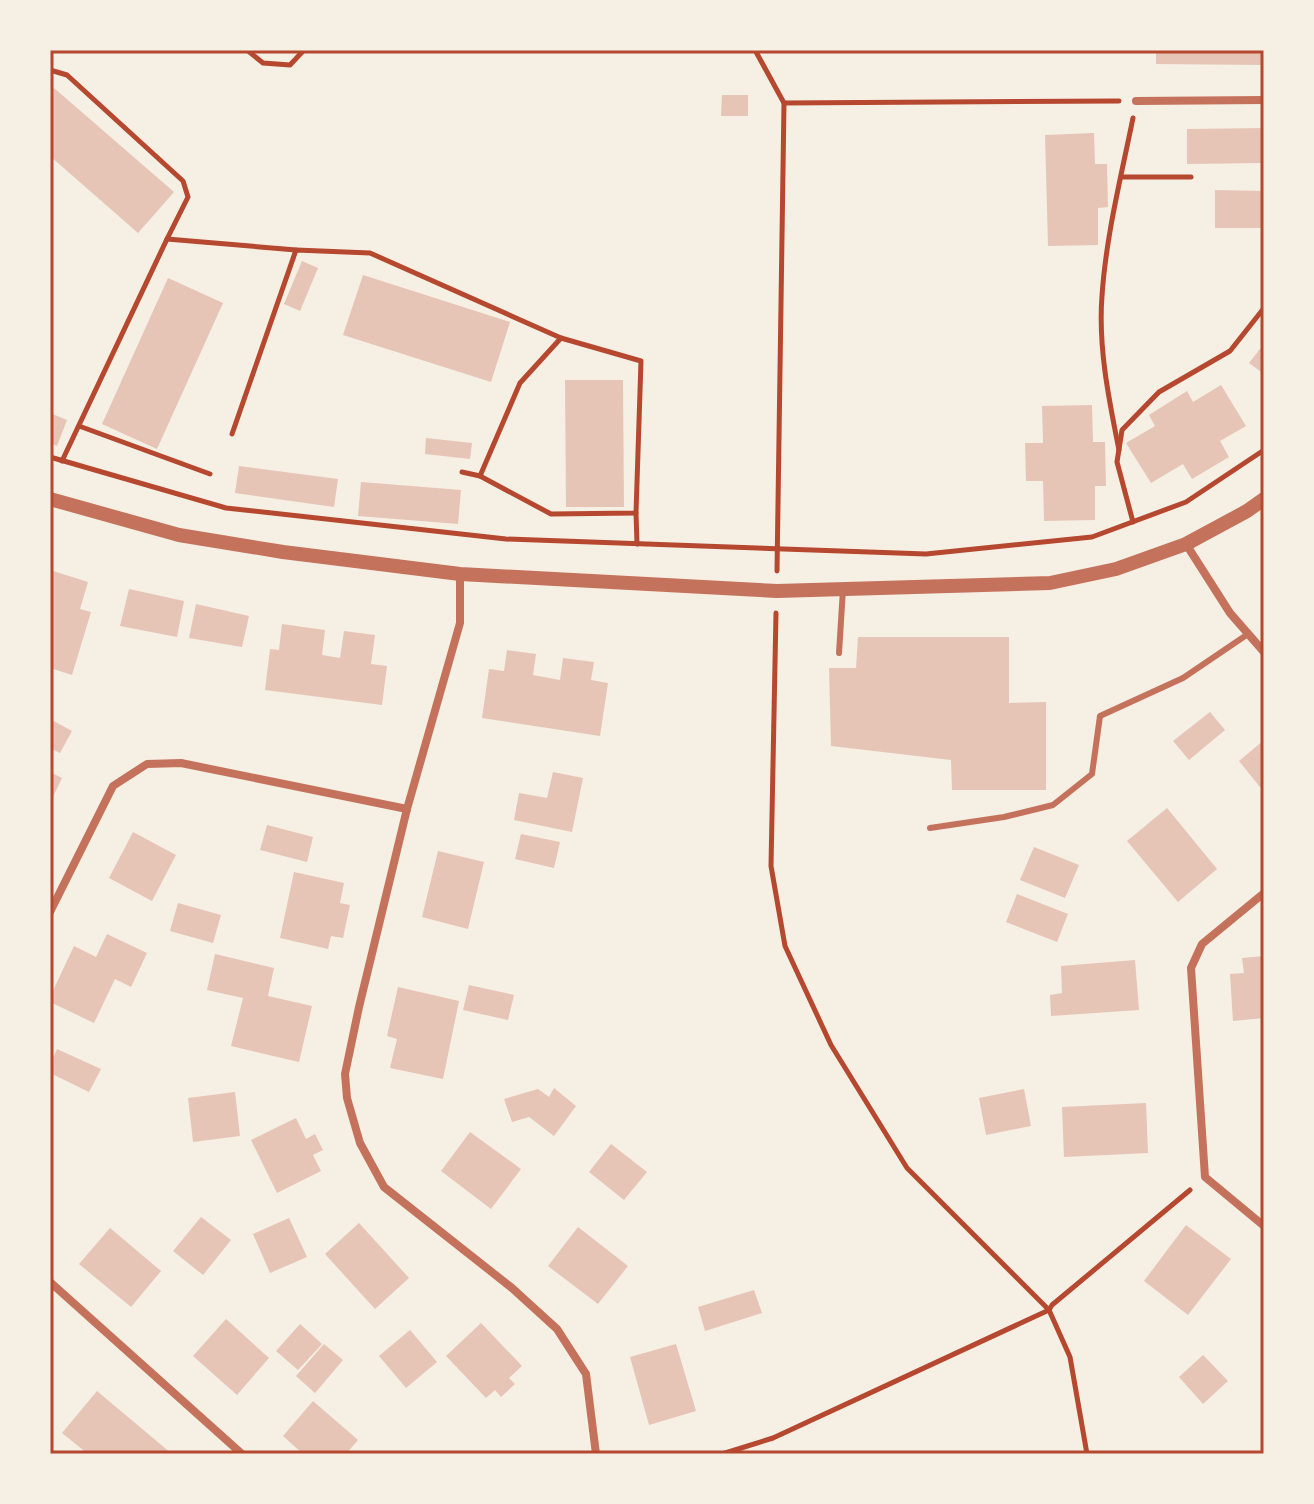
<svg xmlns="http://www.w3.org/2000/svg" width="1314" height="1504" viewBox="0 0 1314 1504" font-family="Karla,sans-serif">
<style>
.building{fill:#e6c5b7}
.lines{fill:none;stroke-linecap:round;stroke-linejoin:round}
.path{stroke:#b5482f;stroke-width:5}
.service{stroke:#c5725c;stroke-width:6}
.minor{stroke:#c5725c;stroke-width:8}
.tertiary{stroke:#c5725c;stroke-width:14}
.neatline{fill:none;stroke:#b5482f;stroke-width:3}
</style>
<rect width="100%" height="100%" fill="#f6efe4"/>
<g class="building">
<polygon points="1156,50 1264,50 1264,65 1156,64"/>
<polygon points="54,88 174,192 138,233 50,156 50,93"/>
<polygon points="722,95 748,95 748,116 721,116"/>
<polygon points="1264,128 1264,163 1187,164 1187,129"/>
<polygon points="1094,133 1095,164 1107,164 1108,207 1098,208 1098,245 1048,246 1045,135"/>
<polygon points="1215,190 1264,191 1264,228 1215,228"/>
<polygon points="302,261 318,268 300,311 284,304"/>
<polygon points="363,275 510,322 491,382 343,335"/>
<polygon points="168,278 223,303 157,449 102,424"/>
<polygon points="1264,344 1264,374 1249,363"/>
<polygon points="565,380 623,380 624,507 566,507"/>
<polygon points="1221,385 1246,426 1220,441 1229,457 1192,479 1183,464 1151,483 1126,443 1155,426 1149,415 1187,391 1193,402"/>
<polygon points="1092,405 1093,442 1105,442 1106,486 1095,486 1095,520 1044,521 1043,481 1026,481 1025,443 1043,443 1042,406"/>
<polygon points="50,413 67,420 57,446 50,443"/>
<polygon points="426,438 472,443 470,459 425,454"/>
<polygon points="239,466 338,479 334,507 235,493"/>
<polygon points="361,482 461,490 458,524 358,516"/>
<polygon points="50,570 88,582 80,609 91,612 72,675 50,668"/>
<polygon points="129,589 184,601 177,637 120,626"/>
<polygon points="196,604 249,616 242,647 189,638"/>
<polygon points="282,624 325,630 322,655 340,658 344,631 375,635 371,664 387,666 382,705 265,690 270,649 279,650"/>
<polygon points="858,637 1009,637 1009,703 1046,702 1046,790 952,790 951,760 831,746 829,668 856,668"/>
<polygon points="507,650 536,654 533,675 560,680 563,658 594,662 591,680 608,683 600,736 482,718 489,669 504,671"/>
<polygon points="1210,712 1225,730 1189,760 1173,741"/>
<polygon points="50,719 72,731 60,753 50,748"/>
<polygon points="1264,740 1264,792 1239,761"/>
<polygon points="50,772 62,778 50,803"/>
<polygon points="553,772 583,778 572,832 514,820 519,793 547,798"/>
<polygon points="1167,808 1217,869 1178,902 1127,841"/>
<polygon points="267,825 313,837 307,862 260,850"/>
<polygon points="133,832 176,855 152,901 109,878"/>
<polygon points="521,834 560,842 554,868 515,859"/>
<polygon points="1034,847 1079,865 1065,898 1020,880"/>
<polygon points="438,851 484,862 468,929 422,917"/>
<polygon points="294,872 344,883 340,903 350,905 343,938 331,936 328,949 280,938"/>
<polygon points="1017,894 1068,914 1057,942 1006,922"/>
<polygon points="178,903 221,915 213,943 170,931"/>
<polygon points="107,934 147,953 131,987 115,979 94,1023 50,1002 50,997 74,946 96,957"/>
<polygon points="215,954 274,968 268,996 312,1006 299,1062 231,1046 243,998 207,990"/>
<polygon points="1264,956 1264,1018 1233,1021 1230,974 1244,973 1242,958"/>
<polygon points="1135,960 1139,1010 1051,1016 1050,995 1062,993 1061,966"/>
<polygon points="469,985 514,995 508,1020 463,1010"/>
<polygon points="398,987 459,1001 443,1079 390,1068 397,1039 387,1036"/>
<polygon points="57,1049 101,1069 89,1092 50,1073 50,1064"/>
<polygon points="554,1088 576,1106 554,1136 529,1117 512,1122 504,1099 538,1089 549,1097"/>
<polygon points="1024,1089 1031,1126 986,1135 979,1098"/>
<polygon points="235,1092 240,1136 193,1142 188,1098"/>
<polygon points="1146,1103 1148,1153 1064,1157 1062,1107"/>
<polygon points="296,1118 306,1139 315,1134 323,1150 313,1155 321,1171 277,1193 251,1140"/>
<polygon points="470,1132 521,1169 491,1209 441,1171"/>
<polygon points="611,1144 647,1172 624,1200 589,1172"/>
<polygon points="201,1217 231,1240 203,1275 173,1251"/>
<polygon points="289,1218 307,1257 270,1273 253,1234"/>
<polygon points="359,1223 409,1278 375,1309 325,1254"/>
<polygon points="1186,1225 1231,1259 1188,1315 1144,1281"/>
<polygon points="578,1227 628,1266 598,1304 548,1266"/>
<polygon points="110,1228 161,1271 131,1307 79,1264"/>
<polygon points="754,1290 762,1313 705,1331 698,1307"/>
<polygon points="226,1319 269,1358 237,1395 193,1356"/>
<polygon points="481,1323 522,1366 509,1378 515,1384 501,1397 495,1390 486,1398 446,1356"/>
<polygon points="300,1324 322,1344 298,1370 276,1351"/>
<polygon points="410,1330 437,1362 406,1388 379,1356"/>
<polygon points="324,1344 343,1360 315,1393 296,1376"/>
<polygon points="676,1344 696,1411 649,1425 630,1357"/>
<polygon points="1203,1355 1228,1381 1203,1404 1179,1377"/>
<polygon points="97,1391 172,1454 88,1454 62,1433"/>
<polygon points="313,1401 358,1440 346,1454 303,1454 283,1436"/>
</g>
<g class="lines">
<g class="path">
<polyline points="247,50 263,63 290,65 304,50"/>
<polyline points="755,50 784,103 777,571"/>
<polyline points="50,70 67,75 183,181 188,197 167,239"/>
<polyline points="784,103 1119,101"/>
<polyline points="1121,177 1191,177"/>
<polyline points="79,426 210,474"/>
<polyline points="232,434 296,250 370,253 561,338 520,383 480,476 462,472"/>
<path d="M1119 450C1109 400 1098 347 1102 296 1106 236 1121 177 1133 118"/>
<polyline points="50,457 226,508 506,539 926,554 1092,537 1186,502 1264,450"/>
<polyline points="62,461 167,239 296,250"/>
<polyline points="480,476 551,514 636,513 641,361 561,338"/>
<polyline points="636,513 637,544"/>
<polyline points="1133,522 1117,462 1122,430 1159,392 1230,351 1264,308"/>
<polyline points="776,613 771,866 785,946 831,1045 907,1168 1049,1310 1070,1357 1087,1454"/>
<polyline points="722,1454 773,1438 1049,1310 1052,1305 1190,1190"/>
</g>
<g class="service">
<polyline points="839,653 843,589"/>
<polyline points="930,828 1004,817 1053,805 1092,774 1100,716 1183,678 1248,634"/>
</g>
<g class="minor">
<polyline points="1136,101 1264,100"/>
<polyline points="1186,544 1230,613 1264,652"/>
<polyline points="460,574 460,623 407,809 359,1007 345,1074 347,1098 360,1143 384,1187 512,1288 557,1329 586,1374 596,1454"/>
<polyline points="1264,893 1202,944 1191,968 1205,1177 1264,1226"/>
<polyline points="50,912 113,786 147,764 181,763 407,809"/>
<polyline points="50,1282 242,1454"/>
</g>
<polyline class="tertiary" points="50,499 179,535 283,552 460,574 777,591 1050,583 1116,569 1186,544 1247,511 1264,499"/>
</g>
<rect width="1314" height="1504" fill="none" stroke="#f6efe4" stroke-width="104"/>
<rect x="52" y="52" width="1210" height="1400" class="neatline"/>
</svg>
